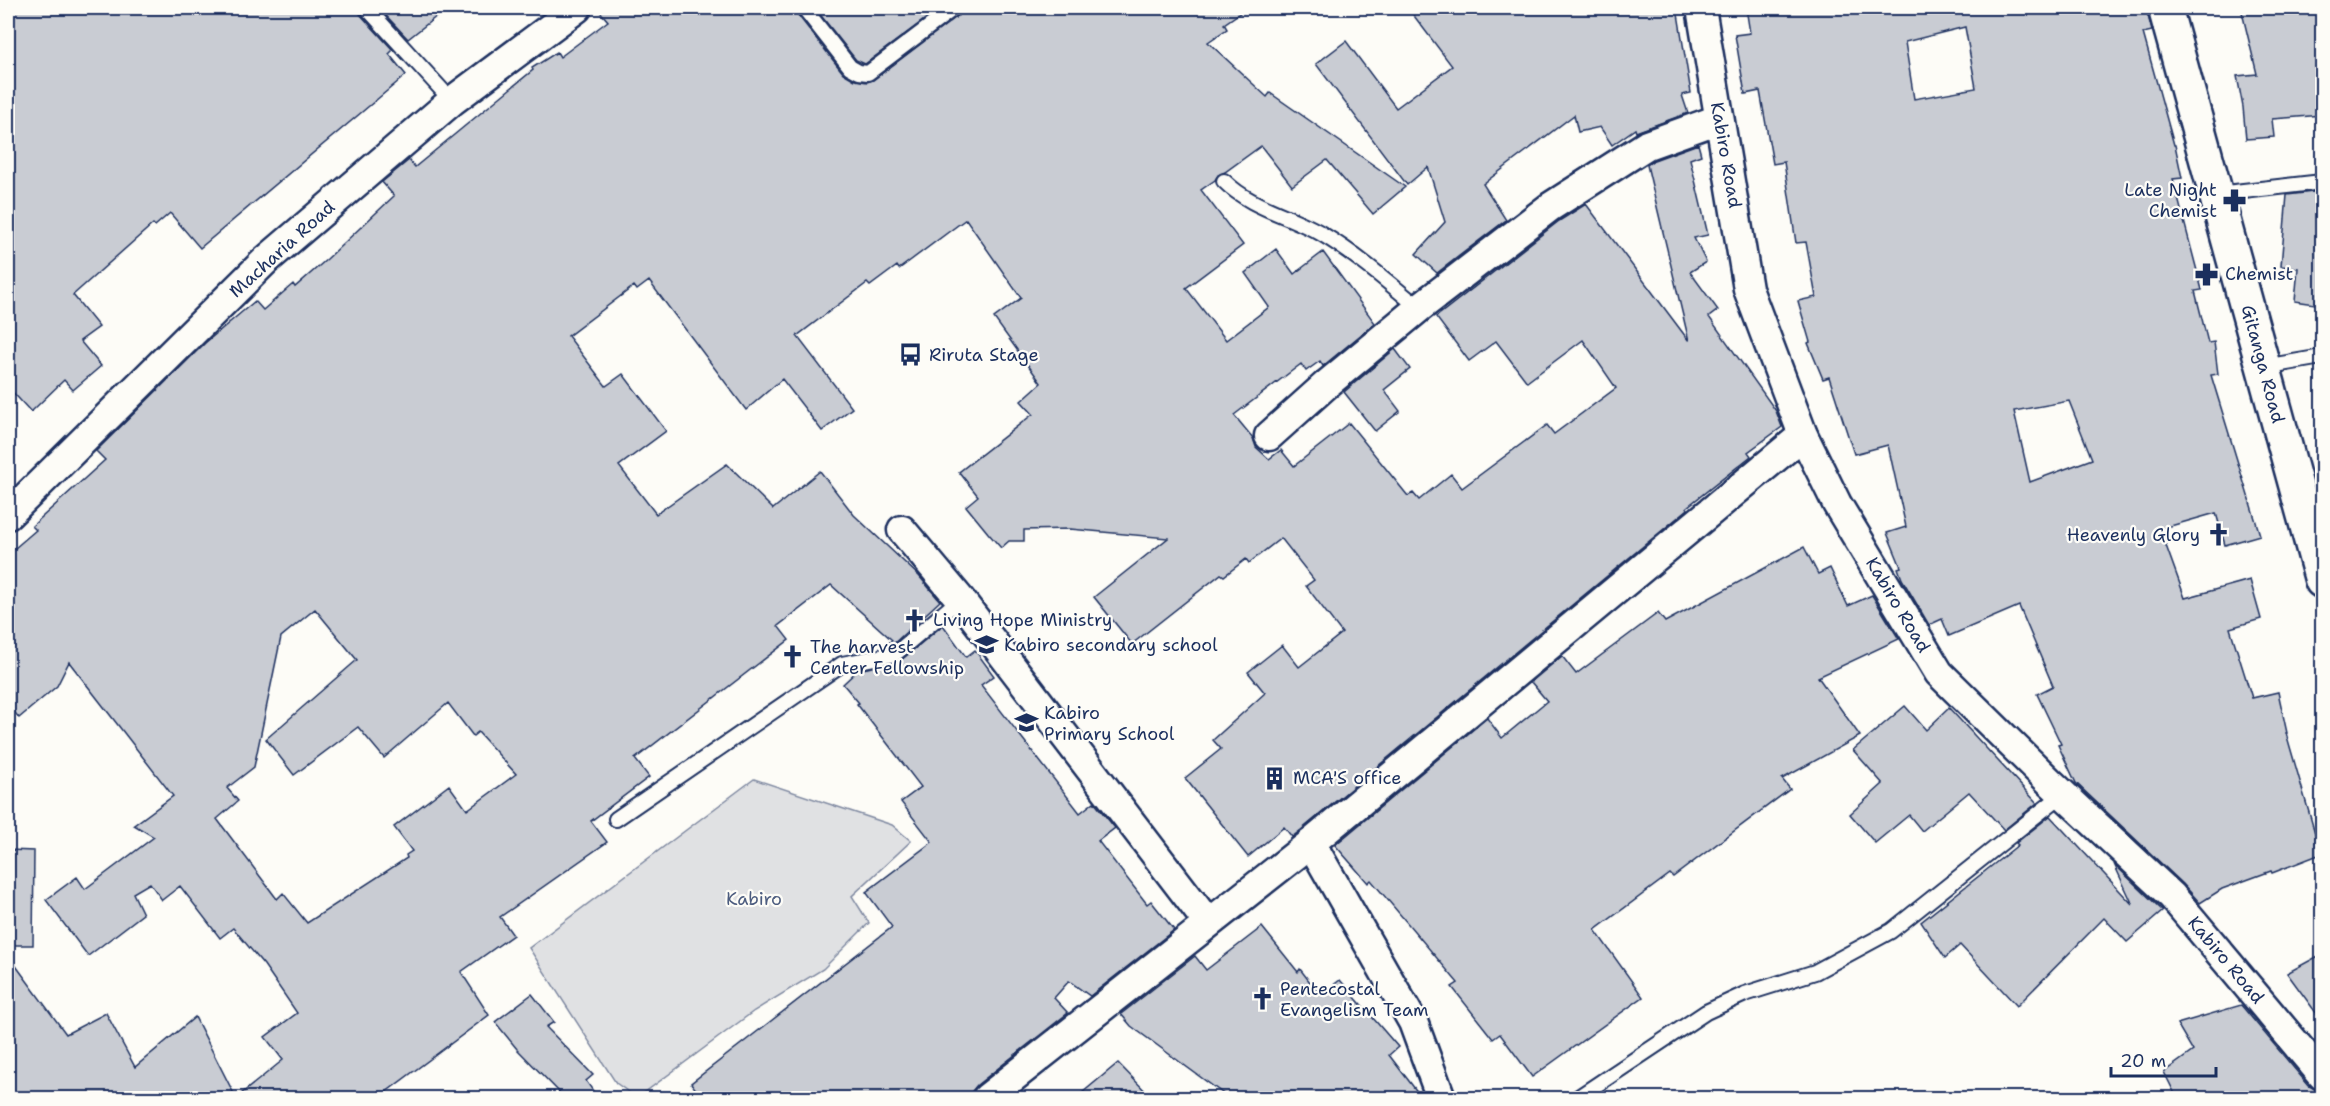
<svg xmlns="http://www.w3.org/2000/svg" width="2330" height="1106" viewBox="0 0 2330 1106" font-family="'Shantell Sans',sans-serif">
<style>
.green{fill:#e0e1e3;stroke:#7e88a0;stroke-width:1.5}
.building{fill:#c9ccd3;stroke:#1b2f5e;stroke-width:1.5;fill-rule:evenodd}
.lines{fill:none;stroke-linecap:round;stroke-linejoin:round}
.lane-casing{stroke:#1b2f5e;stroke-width:18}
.street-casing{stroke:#1b2f5e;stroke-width:33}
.secondary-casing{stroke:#1b2f5e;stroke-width:38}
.lane{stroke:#fdfcf7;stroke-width:14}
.street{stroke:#fdfcf7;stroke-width:28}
.secondary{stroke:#fdfcf7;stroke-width:33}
.labels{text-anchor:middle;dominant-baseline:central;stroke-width:4.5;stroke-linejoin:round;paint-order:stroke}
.street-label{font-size:18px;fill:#1b2f5e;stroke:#fdfcf7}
.poi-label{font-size:18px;fill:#1b2f5e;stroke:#fdfcf7;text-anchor:start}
.park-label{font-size:18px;fill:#4c5c7f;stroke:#fdfcf7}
</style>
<rect width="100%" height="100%" fill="#fdfcf7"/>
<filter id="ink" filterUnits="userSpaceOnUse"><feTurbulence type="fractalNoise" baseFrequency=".0167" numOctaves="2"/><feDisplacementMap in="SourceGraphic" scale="12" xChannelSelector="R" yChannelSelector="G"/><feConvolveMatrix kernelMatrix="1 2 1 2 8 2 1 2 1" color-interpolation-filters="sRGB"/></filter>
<g filter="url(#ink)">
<polygon class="green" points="754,779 892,825 911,841 852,896 869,923 823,969 754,1011 637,1098 616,1083 529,948"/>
<g class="building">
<polygon points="8,8 358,8 360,14 393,50 389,54 406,75 200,248 170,213 155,226 153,224 73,295 99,327 80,341 101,366 73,390 64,380 31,412 8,387"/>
<polygon points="379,8 447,8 408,39"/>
<path d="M597 8H795L797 14 843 73 855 80 867 82 873 80 959 15 963 8H1247L1224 24 1227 29 1208 42 1267 97 1270 93 1405 187 1373 214 1327 160 1292 186 1261 146 1225 172 1218 175 1215 180 1201 190 1243 245 1186 288 1226 340 1269 307 1245 273 1276 249 1294 274 1323 252 1375 323 1323 366 1320 361 1306 371 1301 364 1234 415 1253 438 1256 447 1269 459 1281 450 1294 466 1349 423 1408 496 1413 493 1419 500 1451 474 1462 488 1547 425 1554 434 1616 388 1583 340 1527 382 1496 341 1469 361 1436 317 1559 221 1586 204 1689 341 1647 165 1654 160 1698 144 1701 155 1690 159 1708 235 1694 238 1706 262 1690 272 1718 310 1709 317 1776 411 1782 427 1748 452 1751 456 1687 507 1688 509 1301 830 1292 837 1284 827 1248 857 1185 778 1221 749 1213 740 1265 693 1248 672 1282 645 1299 667 1342 633 1306 586 1314 580 1281 538 1249 563 1246 559 1224 576 1221 574 1132 644 1094 597 1168 538 1070 529 1024 530V541H1009L1001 548 988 533 966 506 978 496 959 472 1033 414 1021 401 1041 383 994 318 1021 298 966 219 899 269 897 266 870 286 867 283 797 336 852 408 822 431 782 379 746 410 649 281 637 290 634 286 568 336 606 386 623 374 666 431 619 466 656 514 727 464 773 509 820 471 854 515 919 576 940 601 891 646 884 647 892 640 831 585 778 626 789 640 635 759 649 777 591 821 607 842 500 917 513 935 461 972 489 1015 378 1098H236L283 1060 265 1037 297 1013 264 965 233 928 220 938 180 886 162 900 150 883 133 893 143 914 88 956 46 900 77 877 85 889 154 837 134 825 173 796 69 662 57 686 19 718 8 704V554L36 530 32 526 105 460 96 451 205 343 255 301 263 310 293 284 295 287 327 259 394 196 382 182 409 160 415 167 533 70 532 68 557 52 560 57 608 21ZM315 609 357 660 266 739 294 775 358 727 384 758 448 703 473 736 478 732 516 774 467 810 449 785 394 827 412 851 406 855 407 858 307 923 283 893 277 899 217 819 238 801 227 788 254 767 281 637Z"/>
<polygon points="815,8 940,8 865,64 856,60"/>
<polygon points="1408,8 1677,8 1691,93 1682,95 1688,113 1636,132 1635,129 1612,145 1600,127 1578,132 1574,115 1483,184 1506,220 1437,273 1416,254 1445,222 1428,167 1407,185 1316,64 1346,41 1396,108 1452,66"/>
<path d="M1746 8H2146L2152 31 2143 33 2174 145H2175L2182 178 2173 179 2202 290 2195 291 2208 343 2214 342 2218 374 2211 375 2260 535 2225 545 2216 513 2160 529 2185 598 2250 580 2261 619 2230 628 2252 698 2278 692 2287 733H2286L2321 854 2272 873 2271 871 2222 889 2200 903 2183 884 2076 783 2058 745 2061 744 2037 694 2053 686 2019 606 1949 636 1942 619 1929 625 1902 579 1898 568 1901 567 1887 533 1906 527 1888 445 1854 454 1829 377 1823 379 1808 343 1810 342 1798 301 1816 297 1806 242 1796 243 1784 162 1773 164 1760 91 1745 94 1735 35 1750 33ZM1965 27 1976 88 1914 99 1905 42ZM2069 401 2092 459 2030 482 2014 411Z"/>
<polygon points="2241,8 2322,8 2322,115 2272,119 2274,137 2246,139 2243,107 2237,76 2257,74"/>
<polygon points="2322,191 2322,305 2295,301 2298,268 2281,266 2287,195"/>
<polygon points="1395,349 1410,369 1384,390 1400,411 1375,431 1344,392"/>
<polygon points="1804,547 1818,574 1830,568 1848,606 1872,595 1899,639 1818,677 1860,736 1782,779 1790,789 1673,877 1670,874 1595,930 1643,997 1532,1077 1500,1034 1493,1039 1452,987 1458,983 1371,880 1368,883 1335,845 1487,718 1502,738 1547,701 1531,682 1562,656 1576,674 1658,613 1665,622"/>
<polygon points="943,625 966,657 975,650 994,676 981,685 1080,813 1094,802 1115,828 1098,841 1147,904 1151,901 1174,930 1090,996 1069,981 1054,998 1068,1013 977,1085 972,1091 971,1098 702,1098 691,1083 892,927 866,892 932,842 901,802 921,787 857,704 859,703 843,684 858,670 900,661"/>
<polygon points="1905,706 1926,730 1949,708 2037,803 2004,830 1969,792 1922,831 1909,815 1875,843 1850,814 1883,784 1853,750"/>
<polygon points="2050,816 2133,905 2114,864 2163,911 2127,942 2104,918 2017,1006 1960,945 1945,958 1921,922 2018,845 2016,843"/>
<polygon points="8,850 34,851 33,945 8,945"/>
<polygon points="1262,927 1298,972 1300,969 1320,995 1340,980 1398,1047 1389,1055 1422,1098 1229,1098 1131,1026 1121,1014 1195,956 1206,970"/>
<polygon points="2322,954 2322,1021 2287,973"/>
<polygon points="8,955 66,1034 106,1013 135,1067 195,1017 236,1098 16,1098 8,1087"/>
<polygon points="532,994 554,1022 546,1027 593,1075 586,1081 598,1098 565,1098 517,1049 495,1022"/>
<polygon points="2241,1005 2309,1086 2318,1091 2322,1098 2177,1098 2164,1072 2193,1051 2177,1024"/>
<polygon points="1118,1063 1152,1098 1076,1098"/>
</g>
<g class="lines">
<defs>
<g id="lane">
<polyline points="367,8 452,101"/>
<polyline points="804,8 850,67 859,72 868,73 954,8"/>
<path d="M1224 181C1251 208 1290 215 1322 234 1357 255 1388 282 1419 308"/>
<polyline points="2217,194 2322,182"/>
<polyline points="2264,367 2322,357"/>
<polyline points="616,819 842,664 895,654 960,599"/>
<polyline points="1577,1098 1706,1012 1745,994 1815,972 1891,931 2063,794"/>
</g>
<g id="street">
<polyline points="1701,8 1748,289 1803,435 1837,504 1939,673 2049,781 2172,896 2322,1075"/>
<polyline points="1269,436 1327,384 1419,308 1550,207 1647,145 1719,119"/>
<polyline points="8,515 265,261 452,101 577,8"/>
<polyline points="902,530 960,599 1208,923"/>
<polyline points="1311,843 1413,1022 1441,1098"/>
<polyline points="987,1098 1311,843 1803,435"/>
</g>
<polyline id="secondary" points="2165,8 2322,581"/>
</defs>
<use href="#lane" class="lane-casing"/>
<use href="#street" class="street-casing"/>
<use href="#secondary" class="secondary-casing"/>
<use href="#lane" class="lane"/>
<use href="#street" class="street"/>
<use href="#secondary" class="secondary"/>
</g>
</g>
<defs>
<symbol id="pharmacy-bare" viewBox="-9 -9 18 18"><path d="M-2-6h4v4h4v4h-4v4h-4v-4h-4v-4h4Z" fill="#1b2f5e" stroke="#fdfcf7" stroke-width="2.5" paint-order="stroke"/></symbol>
<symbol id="bus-bare" viewBox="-9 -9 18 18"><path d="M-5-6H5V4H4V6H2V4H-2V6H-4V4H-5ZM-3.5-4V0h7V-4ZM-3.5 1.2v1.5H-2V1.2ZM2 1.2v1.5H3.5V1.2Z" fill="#1b2f5e" stroke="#fdfcf7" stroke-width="2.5" paint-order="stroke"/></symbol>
<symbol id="church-bare" viewBox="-9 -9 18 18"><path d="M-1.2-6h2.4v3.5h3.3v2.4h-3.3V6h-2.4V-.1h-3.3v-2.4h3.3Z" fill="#1b2f5e" stroke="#fdfcf7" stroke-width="2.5" paint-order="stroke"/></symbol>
<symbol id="school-bare" viewBox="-9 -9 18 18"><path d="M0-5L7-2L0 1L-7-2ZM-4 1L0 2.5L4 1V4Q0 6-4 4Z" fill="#1b2f5e" stroke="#fdfcf7" stroke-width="2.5" paint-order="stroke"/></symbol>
<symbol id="building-bare" viewBox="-9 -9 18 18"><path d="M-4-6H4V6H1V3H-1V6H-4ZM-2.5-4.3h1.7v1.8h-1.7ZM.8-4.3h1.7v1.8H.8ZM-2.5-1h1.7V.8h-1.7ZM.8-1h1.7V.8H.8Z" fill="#1b2f5e" stroke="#fdfcf7" stroke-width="2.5" paint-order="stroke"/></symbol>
</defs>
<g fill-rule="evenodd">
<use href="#pharmacy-bare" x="2218" y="184" width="33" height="33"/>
<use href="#pharmacy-bare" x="2190" y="258" width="33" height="33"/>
<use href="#bus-bare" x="894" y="338" width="33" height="33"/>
<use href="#church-bare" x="2202" y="518" width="33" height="33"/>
<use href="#church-bare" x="898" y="604" width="33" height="33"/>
<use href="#school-bare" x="970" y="628" width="33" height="33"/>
<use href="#church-bare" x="776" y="640" width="33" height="33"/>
<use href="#school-bare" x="1010" y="706" width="33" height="33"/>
<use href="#building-bare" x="1258" y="762" width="33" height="33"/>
<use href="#church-bare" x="1246" y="982" width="33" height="33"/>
</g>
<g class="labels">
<g class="street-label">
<text transform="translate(1726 155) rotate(80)">Kabiro Road</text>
<text transform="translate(282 249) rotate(-42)">Macharia Road</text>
<text transform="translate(2263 364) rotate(75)">Gitanga Road</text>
<text transform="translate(1898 605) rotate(59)">Kabiro Road</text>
<text transform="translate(2226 960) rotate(50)">Kabiro Road</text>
</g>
<g class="poi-label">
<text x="2217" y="190" text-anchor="end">Late Night<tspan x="2217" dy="21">Chemist</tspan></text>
<text x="2225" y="274">Chemist</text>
<text x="929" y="355">Riruta Stage</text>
<text x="2200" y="535" text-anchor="end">Heavenly Glory</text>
<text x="933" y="620">Living Hope Ministry</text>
<text x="1004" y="645">Kabiro secondary school</text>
<text x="810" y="647">The harvest<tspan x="810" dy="21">Center Fellowship</tspan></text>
<text x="1044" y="713">Kabiro<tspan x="1044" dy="21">Primary School</tspan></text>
<text x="1293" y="778">MCA'S office</text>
<text x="1280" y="989">Pentecostal<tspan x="1280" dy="21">Evangelism Team</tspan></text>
</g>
<g class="park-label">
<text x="754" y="899">Kabiro</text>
</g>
</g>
<rect width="2330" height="1106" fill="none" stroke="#fdfcf7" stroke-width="30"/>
<rect x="15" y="15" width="2300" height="1076" fill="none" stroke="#1b2f5e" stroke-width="2" filter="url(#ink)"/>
<path d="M2111 1067v9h105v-9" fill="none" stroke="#1b2f5e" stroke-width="3"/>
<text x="2120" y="1067" font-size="18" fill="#1b2f5e" stroke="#fdfcf7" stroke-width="4.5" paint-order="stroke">20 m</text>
</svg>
